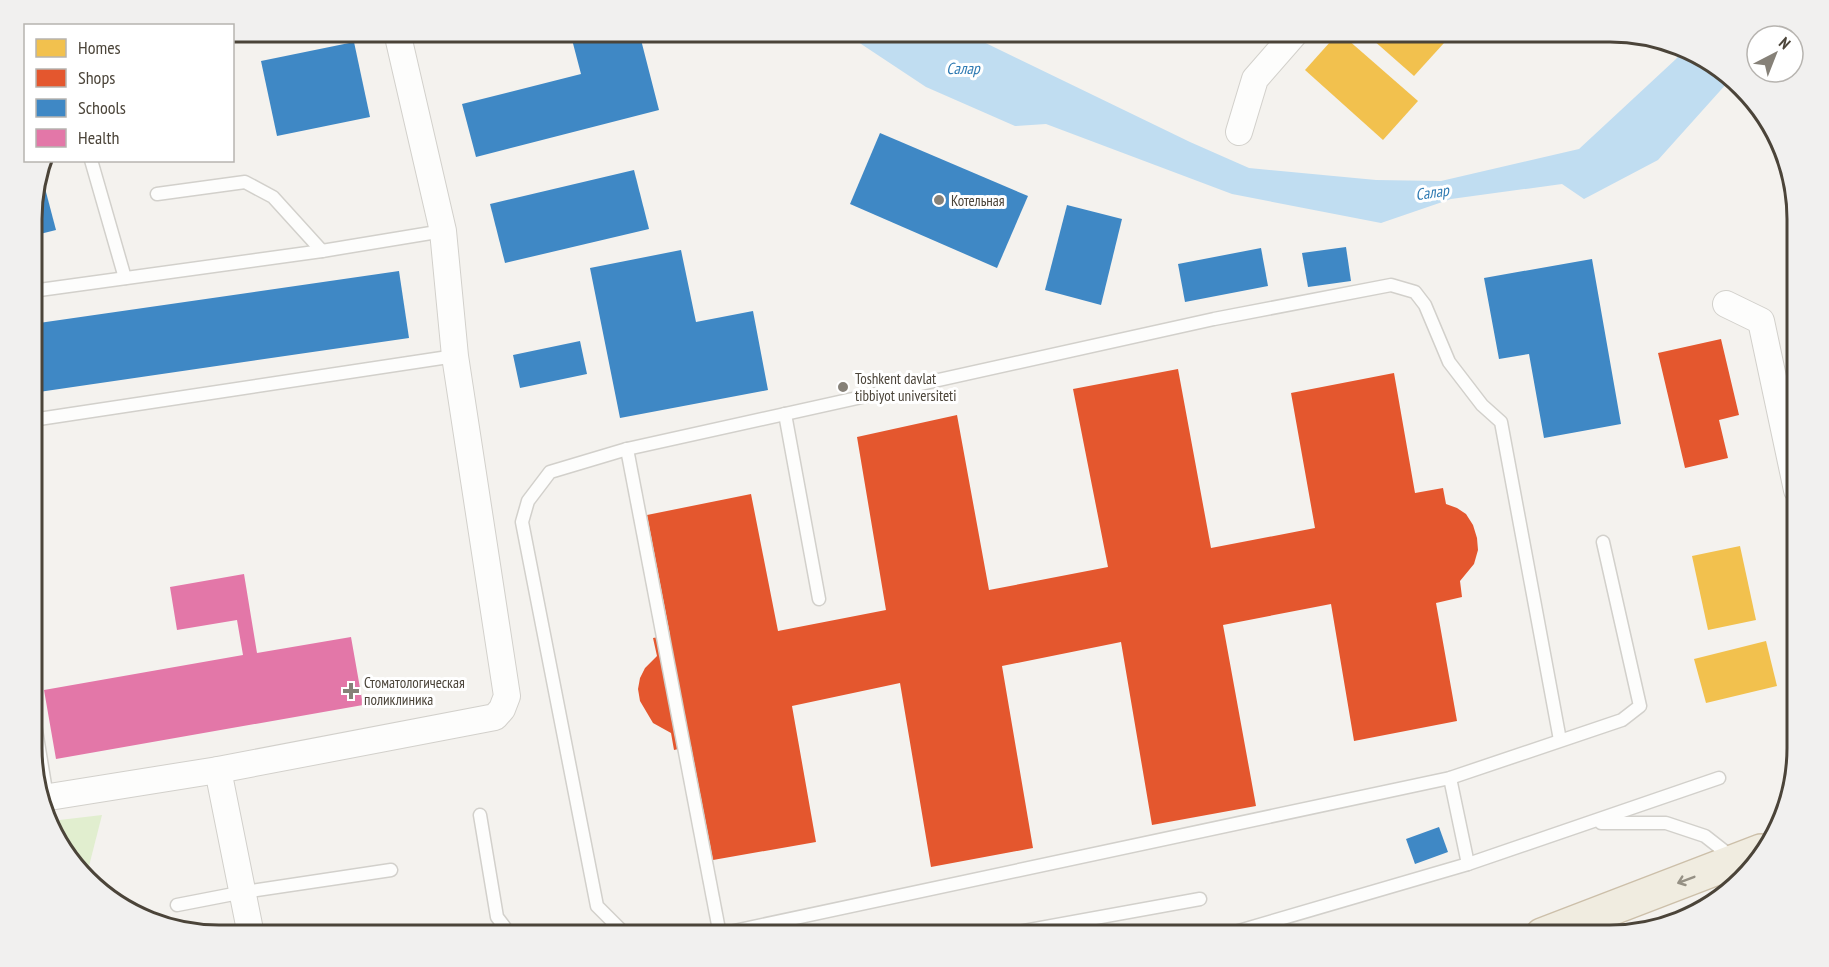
<svg xmlns="http://www.w3.org/2000/svg" width="1829" height="967" viewBox="0 0 1829 967" font-family="'PT Sans Narrow',sans-serif">
<style>
.green{fill:#e1eecf}
.water{fill:#c0ddf1}
.homes{fill:#f2c14e}
.shops{fill:#e4572e}
.schools{fill:#3f88c5}
.health{fill:#e377a8}
.lines{fill:none;stroke-linecap:round;stroke-linejoin:round}
.service-casing{stroke:#d2d0cb;stroke-width:15}
.minor-casing{stroke:#d2d0cb;stroke-width:28}
.trunk-casing{stroke:#ccbfa9;stroke-width:36}
.service{stroke:#fdfdfc;stroke-width:12}
.minor{stroke:#fdfdfc;stroke-width:26}
.trunk{stroke:#f0ece0;stroke-width:33}
.oneway{stroke:#959084}
.poi-dot{fill:#868178;stroke:#fff;stroke-width:2}
.labels{text-anchor:middle;dominant-baseline:central;stroke-width:6;stroke-linejoin:round;paint-order:stroke}
.poi-label{font-size:15px;fill:#4b4439;stroke:#fff;text-anchor:start}
.water-label{font-size:16px;font-style:italic;fill:#2e7ab2;stroke:#fff}
.rim{fill:none;stroke:#4b4439;stroke-width:3}
</style>
<rect width="100%" height="100%" fill="#f4f2ee"/>
<polygon class="green" points="102,815 87,874 63,853 51,821"/>
<polygon class="water" points="843,32 963,32 1190,142 1249,168 1376,180 1441,181 1579,149 1676,59 1684,49 1693,51 1728,82 1658,160 1584,199 1562,184 1451,199 1381,223 1232,194 1046,124 1015,126 926,87"/>
<g class="homes">
<polygon points="1339,32 1418,101 1383,140 1305,70"/>
<polygon points="1364,32 1454,32 1414,76"/>
<polygon points="1797,402 1797,437 1787,404"/>
<polygon points="1740,546 1756,620 1708,630 1692,556"/>
<polygon points="1766,641 1777,686 1706,703 1694,659"/>
</g>
<g class="shops">
<polygon points="1721,339 1739,415 1719,420 1728,458 1685,468 1658,353"/>
<polygon points="1178,369 1211,548 1315,528 1291,393 1394,373 1415,493 1443,488 1446,504 1457,508 1466,514 1473,525 1477,538 1478,550 1474,564 1460,581 1462,597 1436,603 1457,721 1354,741 1331,604 1223,625 1256,806 1152,825 1121,642 1002,666 1033,848 931,867 900,683 792,706 816,842 713,860 691,746 674,750 671,733 653,723 640,701 638,689 640,678 645,668 657,656 653,638 670,635 647,515 751,494 778,631 886,610 857,437 957,415 989,590 1108,567 1073,389"/>
</g>
<g class="schools">
<polygon points="570,32 639,32 659,110 476,157 462,104 581,74"/>
<polygon points="354,42 370,117 277,136 261,61"/>
<polygon points="880,133 1028,196 997,268 850,204"/>
<polygon points="634,170 649,229 505,263 490,204"/>
<polygon points="41,173 56,230 32,236 32,206"/>
<polygon points="1067,205 1122,219 1101,305 1045,290"/>
<polygon points="1346,247 1351,281 1308,287 1302,253"/>
<polygon points="1261,248 1268,286 1185,302 1178,264"/>
<polygon points="681,250 696,322 753,311 768,390 620,418 590,268"/>
<polygon points="1592,259 1621,424 1544,438 1529,354 1499,359 1484,278"/>
<polygon points="399,271 409,338 32,393 32,324"/>
<polygon points="580,341 587,374 520,388 513,355"/>
<polygon points="1439,827 1448,852 1415,864 1406,839"/>
</g>
<polygon class="health" points="244,574 257,653 351,637 363,705 56,759 44,690 243,655 237,620 177,630 170,587"/>
<g class="lines">
<defs>
<g id="service">
<polyline points="91,160 125,278"/>
<polyline points="157,194 245,182 273,197 322,251"/>
<polyline points="32,291 322,251 443,231"/>
<polyline points="785,414 819,599"/>
<polyline points="32,420 455,356"/>
<polyline points="627,449 720,935"/>
<polyline points="33,712 47,797"/>
<polyline points="1450,778 1468,864"/>
<polyline points="480,815 497,917 509,933 517,935"/>
<polyline points="1601,823 1666,823 1705,836 1733,858"/>
<polyline points="177,905 244,892 391,870"/>
<polyline points="583,935 623,932"/>
<polyline points="638,935 623,932 597,906 522,522 528,501 550,472 627,449 1214,319 1391,285 1415,292 1425,305 1449,362 1482,405 1501,422 1560,740"/>
<polyline points="693,935 720,934 1450,778 1622,720 1640,706 1603,542"/>
<polyline points="1002,935 1200,899"/>
<polyline points="1225,935 1468,864 1719,778"/>
</g>
<g id="minor">
<polyline points="1239,132 1255,79 1296,32"/>
<polyline points="1726,304 1761,321 1797,490"/>
<polyline points="218,770 251,935"/>
<polyline points="43,798 218,770 495,717 502,709 507,696 455,356 443,231 397,32"/>
</g>
<polyline id="trunk" points="1542,935 1761,851"/>
</defs>
<use href="#service" class="service-casing"/>
<use href="#minor" class="minor-casing"/>
<use href="#trunk" class="trunk-casing"/>
<use href="#service" class="service"/>
<use href="#minor" class="minor"/>
<use href="#trunk" class="trunk"/>
</g>
<defs><path id="oneway-shaft" d="M-6 0H5M1.5-3L5.5 0L1.5 3" fill="none" stroke-width="1.6" stroke-linecap="round" stroke-linejoin="round" transform="scale(1.5)"/></defs>
<use class="oneway" href="#oneway-shaft" transform="translate(1686 880) rotate(159)"/>
<g class="poi-dot">
<circle cx="939" cy="200" r="6"/>
<circle cx="843" cy="387" r="6"/>
<path d="M348 682h6v6h6v6h-6v6h-6v-6h-6v-6h6z"/>
</g>
<g class="labels">
<g class="poi-label">
<text x="951" y="200">Котельная</text>
<text x="855" y="378">Toshkent davlat<tspan x="855" dy="17">tibbiyot universiteti</tspan></text>
<text x="364" y="682">Стоматологическая<tspan x="364" dy="17">поликлиника</tspan></text>
</g>
<g class="water-label">
<text x="963" y="68">Салар</text>
<text transform="translate(1432 192) rotate(-8)">Салар</text>
</g>
</g>
<path d="M0 0H1829V967H0ZM219 42H1610A177 177 0 0 1 1787 219V748A177 177 0 0 1 1610 925H219A177 177 0 0 1 42 748V219A177 177 0 0 1 219 42Z" fill="#f1f0ef" fill-rule="evenodd"/>
<path class="rim" d="M219 42H1610A177 177 0 0 1 1787 219V748A177 177 0 0 1 1610 925H219A177 177 0 0 1 42 748V219A177 177 0 0 1 219 42Z"/>
<rect x="24" y="24" width="210" height="138" fill="#ffffff" stroke="#b7b4b0" stroke-width="1.5"/>
<rect x="36" y="39" width="30" height="18" fill="#f2c14e" stroke="#b7b4b0" stroke-width="1.5"/>
<text x="78" y="54" font-size="18" fill="#4b4439">Homes</text>
<rect x="36" y="69" width="30" height="18" fill="#e4572e" stroke="#b7b4b0" stroke-width="1.5"/>
<text x="78" y="84" font-size="18" fill="#4b4439">Shops</text>
<rect x="36" y="99" width="30" height="18" fill="#3f88c5" stroke="#b7b4b0" stroke-width="1.5"/>
<text x="78" y="114" font-size="18" fill="#4b4439">Schools</text>
<rect x="36" y="129" width="30" height="18" fill="#e377a8" stroke="#b7b4b0" stroke-width="1.5"/>
<text x="78" y="144" font-size="18" fill="#4b4439">Health</text>
<g transform="translate(1775 54) rotate(42)"><circle r="28" fill="#ffffff" stroke="#b7b4b0" stroke-width="1.5"/>
<path d="M0-4.5L10 22L0 15L-10 22Z" fill="#868178"/>
<text y="-9" font-size="16" font-weight="bold" text-anchor="middle" fill="#4b4439">N</text>
</g>
</svg>
